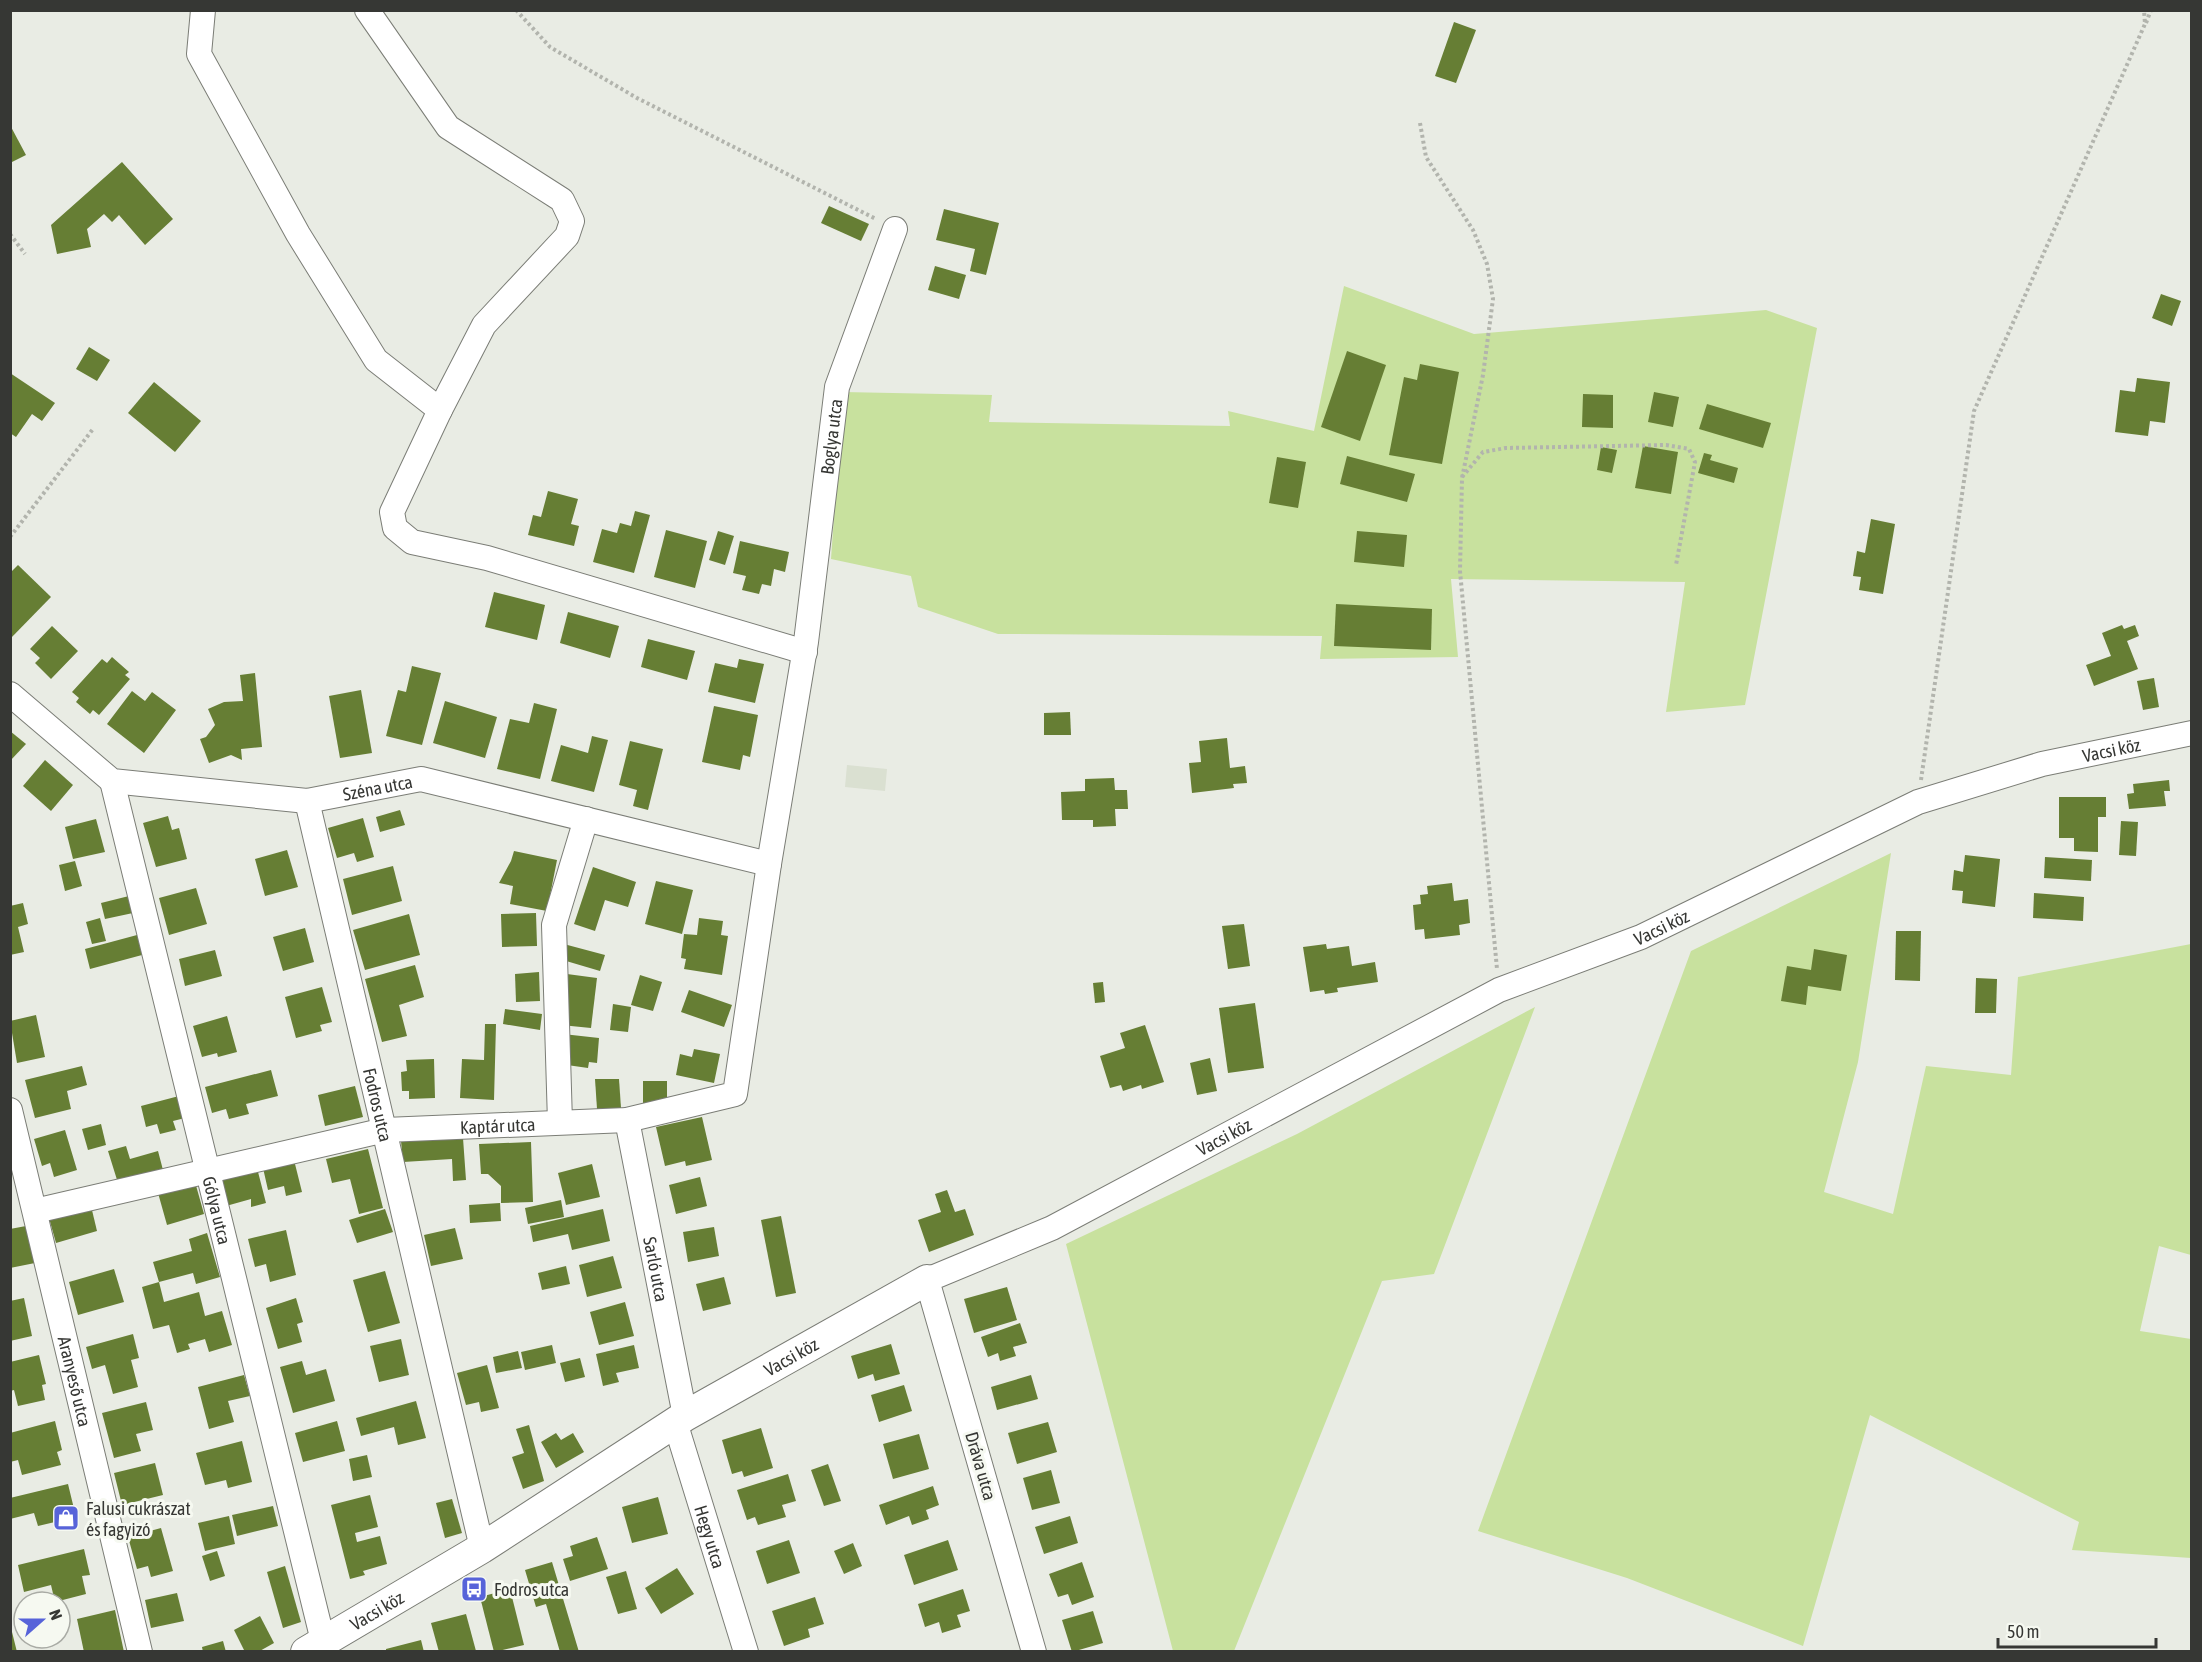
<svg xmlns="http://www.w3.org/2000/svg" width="2202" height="1662" viewBox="0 0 2202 1662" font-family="'Asap Condensed',sans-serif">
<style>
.built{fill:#dae0d1}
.green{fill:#c8e19e}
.building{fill:#667e34}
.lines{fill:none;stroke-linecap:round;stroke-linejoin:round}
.minor-casing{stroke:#7b7d76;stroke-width:26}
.tertiary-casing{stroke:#7b7d76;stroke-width:32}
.path{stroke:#b2b4ad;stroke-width:4;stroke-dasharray:3 3;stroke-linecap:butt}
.minor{stroke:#fff;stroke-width:24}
.tertiary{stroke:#fff;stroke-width:30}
.labels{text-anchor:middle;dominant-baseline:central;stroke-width:6;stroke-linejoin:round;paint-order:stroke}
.street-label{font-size:18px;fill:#363734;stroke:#f6f9f1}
.poi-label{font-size:18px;fill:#363734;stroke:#f6f9f1;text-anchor:start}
</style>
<rect width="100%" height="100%" fill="#e9ece4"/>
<polygon class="built" points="847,765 887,769 885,791 845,787"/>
<g class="green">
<polygon points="1344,286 1474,334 1766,310 1817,328 1745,705 1666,712 1685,582 1451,579 1458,657 1320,659 1322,636 998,634 918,607 911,576 831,559 843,392 992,395 989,422 1230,426 1228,411 1314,431"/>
<polygon points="1891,853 1858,1062 1824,1192 1893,1214 1926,1066 2011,1075 2018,977 2191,944 2191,1255 2159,1246 2140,1331 2191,1339 2191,1558 2072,1550 2079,1522 1870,1415 1803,1646 1627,1578 1478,1531 1691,951"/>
<polygon points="1535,1007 1434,1274 1382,1281 1234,1651 1173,1651 1066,1244 1297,1134"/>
</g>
<g class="building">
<polygon points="1454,22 1476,30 1456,83 1435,76"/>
<polygon points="10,125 26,155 10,163"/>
<polygon points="122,162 173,219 145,245 119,215 112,222 104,214 87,229 91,247 57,254 51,225"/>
<polygon points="829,206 869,224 861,241 821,223"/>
<polygon points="944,209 999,223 986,275 970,271 975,249 936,240"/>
<polygon points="935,266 966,275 959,299 928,290"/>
<polygon points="2161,294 2181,301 2172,326 2152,318"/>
<polygon points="89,347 110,360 97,381 76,369"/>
<polygon points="1347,351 1386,365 1360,441 1321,427"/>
<polygon points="1420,364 1459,372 1442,464 1389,455 1404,377 1417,380"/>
<polygon points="10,373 55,403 42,421 32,414 16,437 10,433"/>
<polygon points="2137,378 2170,382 2165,423 2150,421 2148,436 2115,432 2120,390 2135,392"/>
<polygon points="154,382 201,421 175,452 128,413"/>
<polygon points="1654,392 1679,397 1673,427 1648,422"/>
<polygon points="1583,394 1613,395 1613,428 1582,427"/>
<polygon points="1707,404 1771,423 1763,448 1699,429"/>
<polygon points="1643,446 1678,452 1671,494 1635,488"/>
<polygon points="1601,447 1617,450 1612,473 1597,470"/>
<polygon points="1704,453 1712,455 1710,460 1738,468 1734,483 1698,473"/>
<polygon points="1347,456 1415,474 1407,502 1340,484"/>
<polygon points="1277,457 1306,462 1298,508 1269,503"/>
<polygon points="548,491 578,499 571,524 579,526 574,546 528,535 533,515 541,517"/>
<polygon points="635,511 650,515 634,573 593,562 602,529 617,533 620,523 631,526"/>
<polygon points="1871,519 1895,524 1883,594 1859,590 1861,577 1853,576 1857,551 1865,553"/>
<polygon points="666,530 707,541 695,588 654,577"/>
<polygon points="718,531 734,536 725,565 709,560"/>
<polygon points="1357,531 1407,535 1404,567 1354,562"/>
<polygon points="740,541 789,552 785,572 774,569 771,586 762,584 759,594 742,590 746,576 733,573"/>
<polygon points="18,565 51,597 10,639 10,573"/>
<polygon points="494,592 545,605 537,640 485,627"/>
<polygon points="1336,604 1432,609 1431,650 1334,646"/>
<polygon points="568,612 619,626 610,658 560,643"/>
<polygon points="2122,625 2124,629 2135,625 2139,636 2127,641 2138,669 2094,686 2086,665 2111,656 2102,633"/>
<polygon points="52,626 78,651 51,679 35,663 40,658 30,649"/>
<polygon points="648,639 695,651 687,680 641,667"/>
<polygon points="112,657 129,672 125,675 130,679 99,715 93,710 90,714 76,702 79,698 72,692 102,659 107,663"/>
<polygon points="739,659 764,664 755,703 708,692 715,663 737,668"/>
<polygon points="412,666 441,673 422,745 386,736 398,690 406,692"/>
<polygon points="255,673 262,747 241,749 242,760 231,755 209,763 200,739 206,737 215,725 208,709 224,702 243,701 240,675"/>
<polygon points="2154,678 2159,707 2143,710 2137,681"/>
<polygon points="361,690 372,753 340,758 329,696"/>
<polygon points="132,691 145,701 152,692 176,710 144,753 107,724"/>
<polygon points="445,701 497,717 485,758 433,743"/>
<polygon points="534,703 557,709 540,779 497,769 510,719 529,723"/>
<polygon points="714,706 758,715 750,757 743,755 740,770 702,762"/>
<polygon points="1070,712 1071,735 1044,735 1044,713"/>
<polygon points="10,731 26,744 10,761"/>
<polygon points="592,736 608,740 594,792 551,781 561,745 588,753"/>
<polygon points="1227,738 1230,768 1245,766 1247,783 1233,784 1234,788 1192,793 1189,763 1201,762 1199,741"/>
<polygon points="630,741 663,749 648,810 633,806 637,790 619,785"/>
<polygon points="45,760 73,785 51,811 23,786"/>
<polygon points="1114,778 1115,790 1127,790 1128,809 1115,809 1116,826 1093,827 1093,820 1062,820 1061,792 1085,791 1085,779"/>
<polygon points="2169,780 2170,791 2164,791 2166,806 2129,809 2127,794 2134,793 2133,784"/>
<polygon points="2059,797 2106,797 2106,817 2098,817 2098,852 2074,851 2074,838 2059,838"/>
<polygon points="400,810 405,825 380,832 376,817"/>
<polygon points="168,816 172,830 179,828 187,859 156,867 143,823"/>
<polygon points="363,818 374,857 357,862 354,853 337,858 328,828"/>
<polygon points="96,819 105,852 73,859 65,827"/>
<polygon points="2121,821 2138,822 2136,856 2119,855"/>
<polygon points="287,850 298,887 265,896 255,859"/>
<polygon points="514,851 557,860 547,911 510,904 513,886 499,883 511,861"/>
<polygon points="1965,855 2000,859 1995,907 1962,903 1963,891 1952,890 1954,870 1963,872"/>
<polygon points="2045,857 2092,860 2091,881 2044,878"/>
<polygon points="75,861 82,886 65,891 59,865"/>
<polygon points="393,866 402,901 352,915 343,879"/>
<polygon points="593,867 636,882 628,907 605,900 595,931 574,924"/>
<polygon points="656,881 693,890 682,934 645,924"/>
<polygon points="1452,883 1454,901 1468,899 1470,923 1459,925 1460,935 1425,939 1424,929 1415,930 1413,905 1421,904 1420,895 1428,894 1427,886"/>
<polygon points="196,888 207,924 169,935 159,898"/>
<polygon points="2034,893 2084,897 2083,921 2033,918"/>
<polygon points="129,896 133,913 105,919 101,903"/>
<polygon points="23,903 28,924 18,927 24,952 10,955 10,906"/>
<polygon points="536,913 537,946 502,947 501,914"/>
<polygon points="409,914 420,955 365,970 353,930"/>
<polygon points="100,918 106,941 92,944 86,922"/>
<polygon points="699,918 723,921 721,935 728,936 722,975 684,969 686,959 681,958 684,934 697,935"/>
<polygon points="1244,924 1250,966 1228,969 1222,926"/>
<polygon points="305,928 314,962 283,971 273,937"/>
<polygon points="1896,931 1921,931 1920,981 1895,980"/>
<polygon points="137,935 142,955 90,969 85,949"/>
<polygon points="560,943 605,955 600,971 556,958"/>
<polygon points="1326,944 1327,949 1349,946 1352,966 1375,962 1378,982 1337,988 1338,992 1325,994 1324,990 1310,992 1303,947"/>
<polygon points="1814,949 1847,955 1841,991 1808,986 1806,1005 1781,1001 1787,966 1811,970"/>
<polygon points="215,950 222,976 185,986 179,959"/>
<polygon points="415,965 424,997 399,1005 407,1036 382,1042 365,979"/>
<polygon points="539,972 540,1001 516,1002 515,974"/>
<polygon points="567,974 597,978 591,1028 561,1025"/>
<polygon points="640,975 662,982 653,1011 631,1005"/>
<polygon points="1976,978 1997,979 1996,1013 1975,1013"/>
<polygon points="1103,982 1105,1002 1095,1003 1093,983"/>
<polygon points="322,987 332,1022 320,1025 322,1031 296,1038 285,997"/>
<polygon points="689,990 732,1005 724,1027 681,1012"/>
<polygon points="1255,1003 1264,1068 1228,1073 1219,1008"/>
<polygon points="613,1004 631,1007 628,1032 610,1030"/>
<polygon points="505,1009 542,1014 540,1030 503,1024"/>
<polygon points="36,1015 45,1057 17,1063 10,1021"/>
<polygon points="227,1016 237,1052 218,1057 217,1053 202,1057 193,1026"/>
<polygon points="485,1024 496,1024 494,1100 460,1098 462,1059 484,1060"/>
<polygon points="1145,1025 1164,1082 1142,1089 1141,1085 1123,1091 1121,1085 1110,1088 1100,1056 1125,1048 1120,1033"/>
<polygon points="563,1034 599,1038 597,1063 589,1062 588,1068 567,1065"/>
<polygon points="694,1049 720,1054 714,1083 676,1075 680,1054 692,1057"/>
<polygon points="1210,1058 1217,1091 1197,1095 1190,1063"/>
<polygon points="434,1059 435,1098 409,1099 409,1091 402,1091 401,1072 407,1071 406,1060"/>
<polygon points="82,1066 87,1085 67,1091 71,1109 35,1118 25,1080"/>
<polygon points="271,1070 278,1096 246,1104 249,1114 229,1119 226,1109 212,1113 205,1087"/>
<polygon points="595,1079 619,1079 621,1108 597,1109"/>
<polygon points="643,1081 667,1081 667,1106 643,1105"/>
<polygon points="355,1086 363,1117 325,1126 318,1095"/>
<polygon points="179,1096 185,1118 173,1121 176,1130 160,1134 157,1124 146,1127 141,1106"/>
<polygon points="702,1117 712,1160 686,1166 685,1161 665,1166 656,1127"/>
<polygon points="101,1124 106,1145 88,1150 82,1129"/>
<polygon points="65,1130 77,1170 54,1177 50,1163 42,1166 34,1139"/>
<polygon points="463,1138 466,1180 453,1181 452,1159 403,1162 401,1141"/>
<polygon points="531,1142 533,1202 501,1203 501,1186 488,1174 481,1174 479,1144"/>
<polygon points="126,1146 130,1159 158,1151 163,1170 118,1183 108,1151"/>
<polygon points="368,1149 383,1208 359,1214 350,1179 332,1183 326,1159"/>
<polygon points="294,1160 302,1192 286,1196 284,1186 268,1190 263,1168"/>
<polygon points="592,1164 600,1197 566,1205 558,1173"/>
<polygon points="257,1168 266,1203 251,1207 251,1199 226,1206 218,1178"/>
<polygon points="700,1177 707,1206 676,1214 669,1185"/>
<polygon points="195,1182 204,1214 167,1225 158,1193"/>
<polygon points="947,1190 955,1212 965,1209 974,1235 929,1252 918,1220 941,1212 935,1194"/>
<polygon points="561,1200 564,1217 528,1224 525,1208"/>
<polygon points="500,1203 501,1221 470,1223 469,1205"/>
<polygon points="91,1206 97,1231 56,1243 49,1218"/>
<polygon points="385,1209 393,1232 357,1243 349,1220"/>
<polygon points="603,1209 610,1241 572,1250 568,1234 533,1242 530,1226"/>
<polygon points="781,1216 796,1293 776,1297 761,1220"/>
<polygon points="26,1226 35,1263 10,1268 10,1229"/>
<polygon points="714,1227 719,1256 688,1262 683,1232"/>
<polygon points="455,1228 463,1259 431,1266 424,1235"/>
<polygon points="286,1230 296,1275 270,1282 266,1264 255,1267 248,1239"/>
<polygon points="207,1233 220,1277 196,1284 193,1273 159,1282 164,1302 199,1292 205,1316 222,1311 232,1345 209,1352 205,1339 188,1344 190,1349 177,1353 169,1325 153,1329 142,1287 159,1282 153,1262 192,1251 189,1239"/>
<polygon points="613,1256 622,1288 587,1297 579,1265"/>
<polygon points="566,1266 570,1284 542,1290 538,1273"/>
<polygon points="114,1269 124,1302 78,1315 69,1282"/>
<polygon points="385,1271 400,1323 368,1332 353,1280"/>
<polygon points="724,1277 731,1304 703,1311 696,1284"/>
<polygon points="1007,1287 1017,1320 974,1333 964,1299"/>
<polygon points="24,1298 32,1336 10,1341 10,1301"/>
<polygon points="296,1298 303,1322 297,1324 302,1342 278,1349 266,1308"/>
<polygon points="625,1302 634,1336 599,1345 590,1312"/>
<polygon points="1020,1323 1027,1343 1013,1347 1016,1356 1000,1361 998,1353 988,1357 981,1337"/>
<polygon points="133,1334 139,1358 131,1360 138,1387 113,1394 105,1365 92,1369 86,1347"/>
<polygon points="401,1339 409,1375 379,1382 370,1346"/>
<polygon points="891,1344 900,1374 875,1381 873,1374 858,1379 851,1356"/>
<polygon points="552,1345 556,1363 525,1370 521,1352"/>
<polygon points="634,1345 639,1368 616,1373 619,1382 603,1386 596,1354"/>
<polygon points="518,1351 522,1368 496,1373 493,1357"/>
<polygon points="39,1355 46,1384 42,1385 45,1400 18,1406 14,1390 10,1391 10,1362"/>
<polygon points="580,1358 585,1377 565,1382 560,1363"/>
<polygon points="302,1361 306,1375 326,1369 335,1401 293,1413 280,1367"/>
<polygon points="487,1365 499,1408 481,1412 479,1402 466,1405 457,1373"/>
<polygon points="244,1375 250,1396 228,1401 234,1422 209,1429 198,1387"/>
<polygon points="1031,1375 1038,1399 997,1410 991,1387"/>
<polygon points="904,1385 912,1411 879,1422 871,1395"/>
<polygon points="416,1401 426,1438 398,1445 394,1427 361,1436 356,1418"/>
<polygon points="146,1402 153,1430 136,1434 141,1451 114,1458 102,1413"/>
<polygon points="55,1421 62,1450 57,1452 61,1465 22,1475 18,1460 10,1462 10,1433"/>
<polygon points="337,1421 345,1451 303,1462 295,1433"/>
<polygon points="1048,1422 1057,1452 1017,1464 1008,1433"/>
<polygon points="529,1425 544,1481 523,1489 512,1457 524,1453 516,1429"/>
<polygon points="761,1428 773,1468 744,1477 742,1471 732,1474 722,1440"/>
<polygon points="556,1433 561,1440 573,1433 584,1452 556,1468 541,1442"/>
<polygon points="919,1434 929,1469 893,1479 883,1444"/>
<polygon points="242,1441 252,1482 228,1488 226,1480 205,1485 196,1453"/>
<polygon points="367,1455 372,1477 353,1481 349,1459"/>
<polygon points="155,1463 163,1495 122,1505 114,1473"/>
<polygon points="828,1464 841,1501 824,1506 811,1470"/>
<polygon points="1051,1470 1060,1503 1032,1510 1023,1478"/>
<polygon points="788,1474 796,1501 782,1505 786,1517 758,1525 755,1517 747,1520 737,1490"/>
<polygon points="68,1484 76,1517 38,1526 34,1513 10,1519 10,1498"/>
<polygon points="933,1486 939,1505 926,1510 929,1519 912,1525 909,1516 886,1525 879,1505"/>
<polygon points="370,1495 378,1527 355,1533 357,1542 380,1536 387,1564 363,1571 365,1575 350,1579 331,1505"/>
<polygon points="658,1497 668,1534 632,1543 622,1507"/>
<polygon points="452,1499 462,1533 445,1538 436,1503"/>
<polygon points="273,1506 278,1526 237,1536 232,1515"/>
<polygon points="229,1516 235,1544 205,1551 198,1523"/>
<polygon points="1070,1516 1078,1543 1044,1554 1035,1527"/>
<polygon points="161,1528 173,1571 151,1577 148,1566 137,1569 128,1537"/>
<polygon points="597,1537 608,1569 570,1581 563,1559 573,1556 570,1546"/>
<polygon points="789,1540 800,1573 767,1584 756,1551"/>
<polygon points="948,1540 958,1570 914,1585 904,1555"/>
<polygon points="853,1543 862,1566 844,1574 834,1551"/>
<polygon points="84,1549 90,1575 82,1576 86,1594 55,1602 51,1585 24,1592 18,1565"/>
<polygon points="217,1551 225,1576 210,1581 202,1556"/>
<polygon points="552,1562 579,1652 560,1652 546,1604 536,1607 525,1570"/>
<polygon points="1082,1562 1094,1597 1072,1605 1068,1594 1058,1597 1049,1574"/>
<polygon points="285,1566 301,1622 283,1628 267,1572"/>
<polygon points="677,1568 694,1594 661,1614 645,1588"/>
<polygon points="626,1571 637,1609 618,1614 606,1577"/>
<polygon points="510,1589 524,1645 494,1652 480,1597"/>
<polygon points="963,1589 970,1611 957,1615 961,1627 942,1633 939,1622 925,1627 918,1604"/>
<polygon points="177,1593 184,1621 151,1628 145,1600"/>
<polygon points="815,1597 824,1624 808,1629 810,1637 784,1646 772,1611"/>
<polygon points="115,1610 124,1652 84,1652 77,1619"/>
<polygon points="1093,1611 1103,1643 1072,1652 1062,1620"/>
<polygon points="466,1614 476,1651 439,1652 431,1623"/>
<polygon points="260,1616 274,1643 258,1652 245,1652 234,1630"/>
<polygon points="11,1628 17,1652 10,1652"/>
<polygon points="421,1640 424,1652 386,1652 386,1649"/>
<polygon points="223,1641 226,1652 203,1652 202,1647"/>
</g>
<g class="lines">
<defs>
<g id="minor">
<polyline points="203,10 199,54 298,234 376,360 440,410 484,325 567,236 572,221 562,200 448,127 367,10"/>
<polyline points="440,410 392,512 395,528 412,542 487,558 805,652"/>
<path id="s1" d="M10 694 112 781 307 801 421 779 769 864"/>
<path id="s2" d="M112 781 323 1641"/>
<path id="s3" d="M307 801 482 1548"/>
<path id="s4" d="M10 1110 140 1652"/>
<path id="s5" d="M627 1120 685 1416"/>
<polyline points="560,1122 554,925 586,819"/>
<path id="s6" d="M35 1211 385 1130 627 1120 735 1094 769 864 806 642 837 387 895 229"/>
<path id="s7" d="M675 1422 746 1652"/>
<path id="s8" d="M1034 1652 927 1280 1052 1228 1499 990 1641 937 1918 802 2042 764 2192 733"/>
</g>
<g id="tertiary">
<path id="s9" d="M306 1652 482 1548 685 1416 927 1280"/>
</g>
</defs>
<use href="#minor" class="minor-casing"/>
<use href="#tertiary" class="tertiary-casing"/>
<g class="path">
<polyline points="516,10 550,47 637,98 876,219"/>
<polyline points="2146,23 2151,10"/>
<polyline points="1420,123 1426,157 1473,230 1487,264 1493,299 1483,375 1462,478 1460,571 1497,969"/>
<polyline points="10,234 25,254"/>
<polyline points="1462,477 1483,452 1506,448 1666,445 1689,449 1695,462 1676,565"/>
<polyline points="10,537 93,429"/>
<polyline points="1921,780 1974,411 2145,24 2144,10"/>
</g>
<use href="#minor" class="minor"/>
<use href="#tertiary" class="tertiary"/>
</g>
<defs>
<symbol id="shop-square" viewBox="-11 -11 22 22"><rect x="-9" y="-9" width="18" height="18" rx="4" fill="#5763d9" stroke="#f6f9f1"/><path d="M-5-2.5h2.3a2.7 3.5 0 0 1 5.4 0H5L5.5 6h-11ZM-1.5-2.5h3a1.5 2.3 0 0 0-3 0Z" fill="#fff"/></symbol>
<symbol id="bus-square" viewBox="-11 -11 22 22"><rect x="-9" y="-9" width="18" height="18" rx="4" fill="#5763d9" stroke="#f6f9f1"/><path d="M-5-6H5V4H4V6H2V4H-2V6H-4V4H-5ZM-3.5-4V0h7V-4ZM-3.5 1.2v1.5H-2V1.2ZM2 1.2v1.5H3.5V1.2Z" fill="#fff"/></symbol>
</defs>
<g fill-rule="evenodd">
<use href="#shop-square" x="51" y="1503" width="30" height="30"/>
<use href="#bus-square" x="459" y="1574" width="30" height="30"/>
</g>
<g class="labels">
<g class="street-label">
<text stroke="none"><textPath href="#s6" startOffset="1377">Boglya utca</textPath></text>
<text stroke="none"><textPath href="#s8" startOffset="1689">Vacsi köz</textPath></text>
<text stroke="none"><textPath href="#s1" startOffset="402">Széna utca</textPath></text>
<text stroke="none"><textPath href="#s8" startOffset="1203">Vacsi köz</textPath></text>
<text stroke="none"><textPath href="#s3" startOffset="312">Fodros utca</textPath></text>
<text stroke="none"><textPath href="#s6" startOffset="472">Kaptár utca</textPath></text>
<text stroke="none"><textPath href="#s8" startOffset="717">Vacsi köz</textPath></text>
<text stroke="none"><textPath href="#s2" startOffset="442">Gólya utca</textPath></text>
<text stroke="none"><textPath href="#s5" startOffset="152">Sarló utca</textPath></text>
<text stroke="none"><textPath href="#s9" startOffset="568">Vacsi köz</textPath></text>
<text stroke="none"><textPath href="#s4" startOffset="279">Aranyeső utca</textPath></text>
<text transform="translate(981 1466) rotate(74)">Dráva utca</text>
<text stroke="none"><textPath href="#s7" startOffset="120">Hegy utca</textPath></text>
<text stroke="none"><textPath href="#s9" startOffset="82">Vacsi köz</textPath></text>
</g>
<g class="poi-label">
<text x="86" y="1508">Falusi cukrászat<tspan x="86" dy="21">és fagyizó</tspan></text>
<text x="494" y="1589">Fodros utca</text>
</g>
</g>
<rect width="2202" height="1662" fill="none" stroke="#363734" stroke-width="24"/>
<g transform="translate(42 1620) rotate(69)"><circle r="28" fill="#f6f9f1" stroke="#a9aba5" stroke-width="1.5"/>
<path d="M0-4.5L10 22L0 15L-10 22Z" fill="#5763d9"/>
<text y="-9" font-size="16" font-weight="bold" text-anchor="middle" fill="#363734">N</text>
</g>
<path d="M1998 1638v9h158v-9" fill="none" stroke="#363734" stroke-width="3"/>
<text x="2007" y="1638" font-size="18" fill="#363734" stroke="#f6f9f1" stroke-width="4.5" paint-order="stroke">50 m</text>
</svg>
